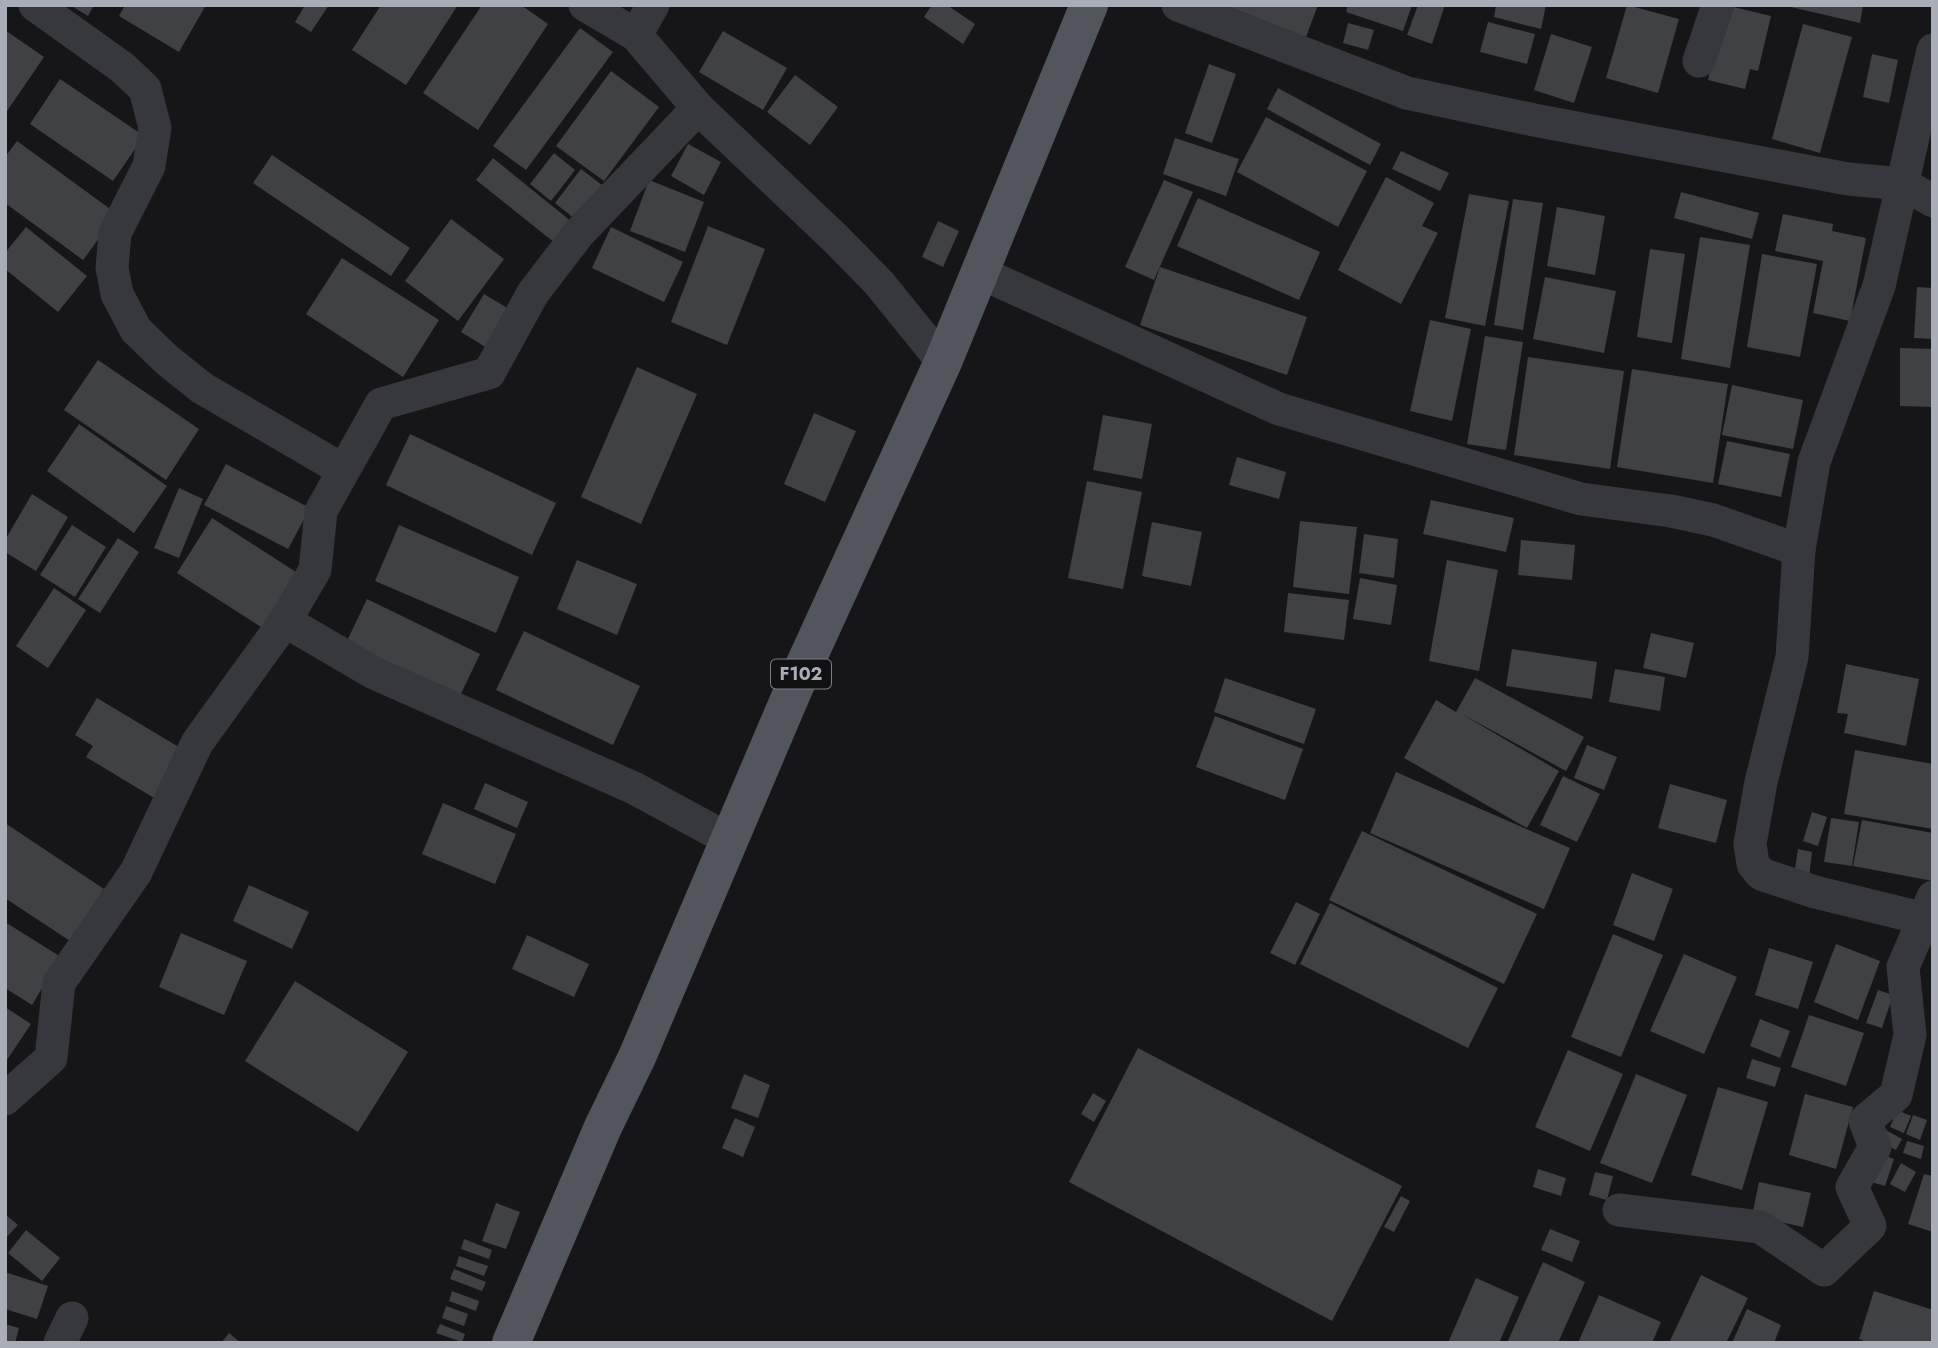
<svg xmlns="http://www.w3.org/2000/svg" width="1938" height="1348" viewBox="0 0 1938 1348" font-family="Jost,sans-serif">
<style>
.building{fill:#404145}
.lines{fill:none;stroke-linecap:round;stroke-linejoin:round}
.minor{stroke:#37383d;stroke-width:33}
.major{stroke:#53555c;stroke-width:38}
.labels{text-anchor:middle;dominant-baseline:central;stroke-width:7;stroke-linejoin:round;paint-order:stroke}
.shield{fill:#111113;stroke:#7b7e86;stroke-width:2}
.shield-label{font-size:18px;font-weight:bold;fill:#a8adb8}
</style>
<rect width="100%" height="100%" fill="#161618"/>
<g class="building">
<polygon points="70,5 94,5 88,16"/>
<polygon points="125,5 206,5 179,52 119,16"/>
<polygon points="305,5 329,5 311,32 295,22"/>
<polygon points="381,5 458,5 406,85 352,50"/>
<polygon points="482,5 521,5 548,24 478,130 423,93"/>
<polygon points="932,5 947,5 975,24 963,44 924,17"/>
<polygon points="1224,5 1318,5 1306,37"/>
<polygon points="1348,5 1412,5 1403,31 1346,12"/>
<polygon points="1418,5 1445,5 1432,44 1407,35"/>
<polygon points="1496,5 1546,5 1541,29 1494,17"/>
<polygon points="1627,5 1679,19 1658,93 1606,78"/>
<polygon points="1725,5 1771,16 1758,71 1750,69 1745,89 1708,80"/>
<polygon points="1782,5 1863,5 1860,23"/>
<polygon points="1488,22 1535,34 1527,64 1480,52"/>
<polygon points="1348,23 1374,30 1368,50 1343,43"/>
<polygon points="1803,24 1852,37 1820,153 1772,139"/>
<polygon points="580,28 613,52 526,170 493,146"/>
<polygon points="5,30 44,57 5,114"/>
<polygon points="723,31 787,68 763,110 699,72"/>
<polygon points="1551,34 1592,47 1574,103 1534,90"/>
<polygon points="1872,54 1898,60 1889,103 1863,97"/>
<polygon points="1209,64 1236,74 1212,143 1185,133"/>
<polygon points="611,71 659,107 604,181 556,146"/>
<polygon points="795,75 838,107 810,145 767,112"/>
<polygon points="60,79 144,136 113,181 30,124"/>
<polygon points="1278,88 1381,144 1370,165 1267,109"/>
<polygon points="1266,117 1367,171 1338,227 1237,172"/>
<polygon points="1175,138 1239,159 1226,196 1163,174"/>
<polygon points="17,141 117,214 83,260 5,203 5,157"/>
<polygon points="688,144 721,162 704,195 671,176"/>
<polygon points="1401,151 1449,173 1440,191 1392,169"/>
<polygon points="554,153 575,170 551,201 530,184"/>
<polygon points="272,155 410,248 391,276 253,183"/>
<polygon points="493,158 577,226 560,247 476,180"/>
<polygon points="581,169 602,185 575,219 555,203"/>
<polygon points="1386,177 1434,203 1422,226 1438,233 1401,304 1338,270"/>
<polygon points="649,180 704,202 685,252 630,231"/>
<polygon points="1164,180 1193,192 1154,280 1125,267"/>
<polygon points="1681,192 1759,213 1752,239 1674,218"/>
<polygon points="1469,194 1509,201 1485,326 1445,318"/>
<polygon points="1198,198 1320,252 1299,300 1177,246"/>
<polygon points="1513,199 1543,203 1523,330 1494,325"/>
<polygon points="1557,207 1605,216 1595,275 1547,266"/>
<polygon points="1783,214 1833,224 1832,231 1866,238 1850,321 1813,313 1823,261 1775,251"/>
<polygon points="451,219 504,259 458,321 405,281"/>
<polygon points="938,221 959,231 943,267 922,257"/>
<polygon points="708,226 765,249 727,345 671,322"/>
<polygon points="26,227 87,276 58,312 5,269 5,253"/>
<polygon points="611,227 683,262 664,302 592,268"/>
<polygon points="1700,237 1750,245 1730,368 1681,359"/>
<polygon points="1650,249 1685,254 1672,343 1637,337"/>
<polygon points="1762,254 1817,264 1800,357 1747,347"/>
<polygon points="342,258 439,320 403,377 306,314"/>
<polygon points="1160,267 1307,317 1287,375 1140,325"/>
<polygon points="1545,277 1616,291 1604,353 1533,339"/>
<polygon points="1917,287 1933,288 1933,339 1914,338"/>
<polygon points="484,294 511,310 487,348 461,332"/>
<polygon points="1430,320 1471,329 1452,421 1410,411"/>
<polygon points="1485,336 1523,342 1506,450 1467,444"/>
<polygon points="1900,348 1933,349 1933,407 1900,406"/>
<polygon points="1528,357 1624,371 1610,469 1514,455"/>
<polygon points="98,360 199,429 166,480 64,410"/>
<polygon points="637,367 697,394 641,524 581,497"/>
<polygon points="1632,369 1728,384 1713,483 1617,467"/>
<polygon points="1732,385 1803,400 1793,449 1722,435"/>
<polygon points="814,413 856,431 825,502 784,484"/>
<polygon points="1103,415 1152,424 1142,479 1093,470"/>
<polygon points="79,424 167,486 134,533 47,471"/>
<polygon points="410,434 556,503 532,555 386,485"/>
<polygon points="1727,441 1790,454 1781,497 1718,484"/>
<polygon points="1237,457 1286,472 1279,499 1229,485"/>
<polygon points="226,464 310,508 288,549 204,505"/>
<polygon points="1087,481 1142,492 1123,589 1068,578"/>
<polygon points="179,488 203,499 179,558 154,548"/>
<polygon points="32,494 68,517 36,571 5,552 5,540"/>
<polygon points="1431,500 1514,518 1506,552 1423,534"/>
<polygon points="212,518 299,574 264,629 177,573"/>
<polygon points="1300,521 1357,527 1349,594 1293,587"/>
<polygon points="1152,522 1202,532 1191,586 1142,576"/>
<polygon points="72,525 106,547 75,597 40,575"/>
<polygon points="399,525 519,577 496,633 375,581"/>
<polygon points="1364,534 1398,539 1394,578 1359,573"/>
<polygon points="118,538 139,552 100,613 78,599"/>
<polygon points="1521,540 1575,545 1572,580 1518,575"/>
<polygon points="577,560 637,584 617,635 557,609"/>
<polygon points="1447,560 1498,570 1479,671 1429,661"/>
<polygon points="1360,578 1397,585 1391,625 1353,619"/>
<polygon points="54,588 86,610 48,668 16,646"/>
<polygon points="1288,593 1349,600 1344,640 1284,632"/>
<polygon points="367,599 480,654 458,700 345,645"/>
<polygon points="524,631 640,686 613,745 496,690"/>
<polygon points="1651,633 1694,643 1686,678 1643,668"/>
<polygon points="1512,649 1597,662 1592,699 1506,686"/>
<polygon points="1846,664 1919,679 1906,746 1844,733 1848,714 1837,713"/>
<polygon points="1615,669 1665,677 1660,711 1609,702"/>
<polygon points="1225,678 1316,709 1304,744 1214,712"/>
<polygon points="1475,678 1584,737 1566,771 1460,713 1559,771 1527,828 1404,758 1436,700 1456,712"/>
<polygon points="97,698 187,752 159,801 86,757 93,746 75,735"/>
<polygon points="1215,716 1303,749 1285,800 1196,767"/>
<polygon points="1587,745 1617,757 1604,790 1574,778"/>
<polygon points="1855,750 1933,764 1933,829 1844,814"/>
<polygon points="1396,772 1570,848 1544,909 1370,833"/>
<polygon points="1563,776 1600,794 1577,842 1540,825"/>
<polygon points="485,783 528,802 517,828 474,809"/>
<polygon points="1670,784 1727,800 1716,843 1658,828"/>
<polygon points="443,803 516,834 495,884 422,854"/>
<polygon points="1812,812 1827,817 1818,846 1803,841"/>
<polygon points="1831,818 1859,822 1852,866 1824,862"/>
<polygon points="1862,820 1933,833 1933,881 1853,866"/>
<polygon points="5,823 104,889 70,941 5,898"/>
<polygon points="1362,831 1537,914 1504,984 1329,900"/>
<polygon points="1798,849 1812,852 1809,878 1794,875"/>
<polygon points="1632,873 1673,889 1654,941 1613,925"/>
<polygon points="249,885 309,912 292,949 233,921"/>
<polygon points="1296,902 1320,914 1295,965 1270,953"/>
<polygon points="1330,903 1498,988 1468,1048 1300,964"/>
<polygon points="5,922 61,957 32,1005 5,988"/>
<polygon points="181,933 247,961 224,1015 159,987"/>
<polygon points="1613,934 1663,955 1621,1057 1571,1037"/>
<polygon points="527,935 589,964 574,997 512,969"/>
<polygon points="1836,944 1880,961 1858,1020 1814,1002"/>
<polygon points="1769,948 1813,962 1798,1009 1755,995"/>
<polygon points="1684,954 1737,977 1704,1054 1650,1031"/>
<polygon points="295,981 408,1052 358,1132 245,1061"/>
<polygon points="1878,990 1893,995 1882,1028 1866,1023"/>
<polygon points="5,1007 31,1024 5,1063"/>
<polygon points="1809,1015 1864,1033 1846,1086 1791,1067"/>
<polygon points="1760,1019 1790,1031 1780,1058 1750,1046"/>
<polygon points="1138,1048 1402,1186 1332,1321 1069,1182"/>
<polygon points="1568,1050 1623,1074 1590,1151 1535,1127"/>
<polygon points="1752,1059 1781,1068 1775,1087 1746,1078"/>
<polygon points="744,1074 770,1085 758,1118 731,1108"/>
<polygon points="1636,1074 1687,1095 1652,1183 1600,1163"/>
<polygon points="1718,1087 1768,1102 1742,1190 1691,1175"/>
<polygon points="1093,1093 1106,1101 1094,1122 1081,1114"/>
<polygon points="1805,1094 1853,1107 1836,1169 1789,1155"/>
<polygon points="1897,1110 1911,1116 1904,1133 1890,1127"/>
<polygon points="1913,1115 1927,1120 1920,1140 1906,1134"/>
<polygon points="735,1118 755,1127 743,1157 722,1148"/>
<polygon points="1884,1129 1902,1139 1896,1150 1878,1140"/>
<polygon points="1907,1141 1924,1146 1921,1159 1903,1153"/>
<polygon points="1877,1153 1894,1159 1885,1186 1868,1181"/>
<polygon points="1901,1163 1916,1172 1905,1192 1890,1184"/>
<polygon points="1538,1169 1566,1178 1561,1196 1533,1187"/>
<polygon points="1595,1172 1613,1176 1607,1200 1589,1195"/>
<polygon points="1924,1174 1933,1176 1933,1232 1908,1224"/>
<polygon points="1759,1182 1811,1193 1803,1227 1752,1216"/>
<polygon points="1401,1196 1410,1201 1394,1232 1384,1227"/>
<polygon points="496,1203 520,1212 506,1249 482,1241"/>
<polygon points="5,1214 18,1225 5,1239"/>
<polygon points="1550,1229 1580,1241 1572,1262 1541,1250"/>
<polygon points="26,1230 60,1258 42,1281 8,1253"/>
<polygon points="464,1239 492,1250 489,1259 461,1249"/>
<polygon points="459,1256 488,1266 484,1276 456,1266"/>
<polygon points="1543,1262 1585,1282 1558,1343 1507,1343"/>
<polygon points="454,1269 486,1282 482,1291 450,1279"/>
<polygon points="5,1272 48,1286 37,1319 5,1309"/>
<polygon points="1701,1275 1748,1298 1726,1343 1669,1343"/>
<polygon points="1476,1278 1519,1297 1499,1343 1448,1343"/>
<polygon points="452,1291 479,1301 476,1311 449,1301"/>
<polygon points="1874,1291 1933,1310 1933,1343 1869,1343 1859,1339"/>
<polygon points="1599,1295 1661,1322 1652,1343 1578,1343"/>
<polygon points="446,1306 468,1314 464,1326 442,1318"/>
<polygon points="1747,1309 1781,1325 1774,1343 1732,1343"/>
<polygon points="5,1324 19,1328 15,1343 5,1343"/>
<polygon points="440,1324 465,1334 462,1342 436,1333"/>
<polygon points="229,1333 241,1343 221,1343"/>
</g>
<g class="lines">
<g class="minor">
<polyline points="35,5 123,68 145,89 155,128 149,166 115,233 112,268 117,294 136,330 167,360 202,388 343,470"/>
<polyline points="585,5 636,35 698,108 837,240 879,283 943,362"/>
<polyline points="1178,5 1407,93 1534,120 1848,179 1903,184 1933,201"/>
<polyline points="636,35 653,5"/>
<polyline points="1699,61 1718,5"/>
<polyline points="981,273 1279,409 1581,499 1671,511 1713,520 1799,550"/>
<polyline points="285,621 374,673 634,788 730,840"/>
<polyline points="1925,919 1815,892 1761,874 1753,864 1750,844 1761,782 1792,657 1799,550 1814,462 1879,286 1933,50"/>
<polyline points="5,1099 51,1058 59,983 136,872 197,743 285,621 315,570 321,511 381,404 489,373 533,293 579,233 698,108"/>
<polyline points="1619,1210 1760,1227 1824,1270 1870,1226 1852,1187 1875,1147 1865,1121 1896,1095 1910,1035 1903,967 1933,897"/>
<polyline points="60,1343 72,1318"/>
</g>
<polyline class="major" points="511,1343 603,1127 637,1057 794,688 943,362 1089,5"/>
</g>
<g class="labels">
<rect class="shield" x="771" y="659.5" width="60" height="29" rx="5"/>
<g class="shield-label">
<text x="801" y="674">F102</text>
</g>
</g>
<rect width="1938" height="1348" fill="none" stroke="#a8adb8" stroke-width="14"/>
</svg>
